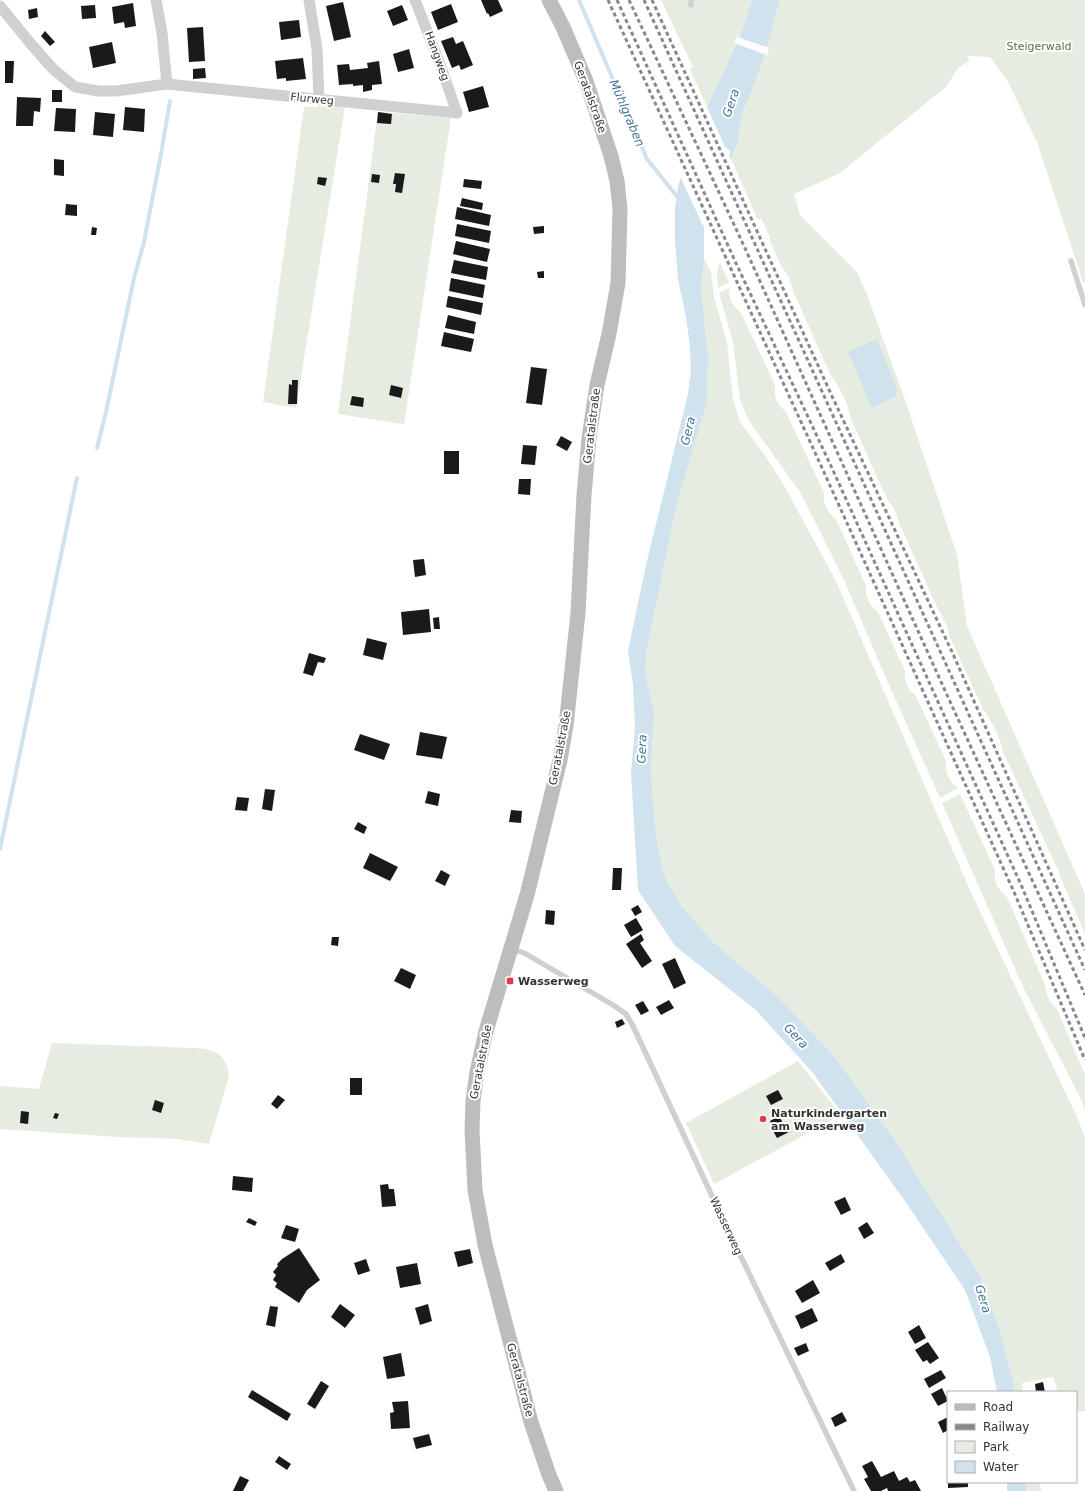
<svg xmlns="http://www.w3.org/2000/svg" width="1085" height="1491" viewBox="0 0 1085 1491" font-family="'DejaVu Sans',sans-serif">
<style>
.green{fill:#e6ecdf}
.water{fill:#cfe2ee}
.pier{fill:#fff}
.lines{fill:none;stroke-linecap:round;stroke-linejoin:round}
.stream{stroke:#cfe2ee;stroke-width:4}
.building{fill:#1a1a1a}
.lane{stroke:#d0d0d0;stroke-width:5.5}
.street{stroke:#d0d0d0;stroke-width:11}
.secondary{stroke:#bdbdbd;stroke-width:15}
.rail{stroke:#888;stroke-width:3;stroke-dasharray:4 3;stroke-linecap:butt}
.poi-dot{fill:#e63946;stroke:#fff;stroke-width:1.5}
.labels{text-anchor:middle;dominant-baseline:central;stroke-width:4;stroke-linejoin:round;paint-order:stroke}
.park-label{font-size:11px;fill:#56703f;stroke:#fff}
.street-label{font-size:11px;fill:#333;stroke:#fff}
.poi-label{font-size:11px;font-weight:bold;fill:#333;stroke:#fff;text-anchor:start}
.water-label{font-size:12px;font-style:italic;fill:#3f7597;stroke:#fff}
</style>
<rect width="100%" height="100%" fill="#fff"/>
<g class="green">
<polygon points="661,0 752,0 742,30 723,74 707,106 689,68 693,67"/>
<path d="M780 0H1085V282H1083L1037 142 1007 80 990 57 968 56 969 61 957 69 947 86 840 173 794 194 800 215 857 272 867 295 904 397 957 555 967 626 1085 894V934L1062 881 1059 872 1003 752C1000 736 992 722 983 709L949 635 947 626 937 607 900 525 894 508 888 501 851 419C848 403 840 387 830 374L794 293 788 275 781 266 770 241 769 235 761 218 758 220 731 159 738 141 742 115 765 55Z"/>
<polygon points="345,106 296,408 263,402 304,107"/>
<polygon points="378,112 451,118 404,424 338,414"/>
<polygon points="704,259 711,272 714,297 727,343 733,399 740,422 766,457 782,482 836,581 970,890 1076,1115 1085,1138 1085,1411 1076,1412 1076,1392 1058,1392 1053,1377 1022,1383 1023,1392 1015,1392 1014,1384 1000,1331 979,1274 894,1139 835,1057 778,997 715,944 680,904 665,877 658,848 654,814 651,770 654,712 645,673 647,649 677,503 707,402 708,358 701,287"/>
<polygon points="720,262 729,283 718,288 717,273"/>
<path d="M729 288C729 300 733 306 741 313L775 385C774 399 776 403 786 412L824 493C823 505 827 512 836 519L866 586C866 599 868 603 878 612L905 671C904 682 907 688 916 696L946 761C946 775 948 780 958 788L940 798 889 685 844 580 820 531 800 492 749 421 740 400 733 342 719 293Z"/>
<path d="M960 794 995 870C994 884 997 888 1007 897L1045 985C1046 995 1049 1002 1057 1009L1085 1075V1111L1082 1101 1024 989 942 803Z"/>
<path d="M52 1043 196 1048C216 1050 227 1055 229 1076L209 1144 177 1139 119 1137 0 1129V1086L39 1089Z"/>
<polygon points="798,1061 841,1115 714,1184 686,1123"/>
<polygon points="1026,1482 1039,1482 1041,1491 1026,1491"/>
</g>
<g class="water">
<polygon points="752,0 780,0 765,55 742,115 738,141 704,229 704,259 701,287 708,358 707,402 677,503 647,649 645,673 654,712 651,770 654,814 658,848 665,877 680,904 715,944 778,997 835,1057 894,1139 979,1274 1000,1331 1014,1384 1015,1392 997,1392 990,1357 965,1290 907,1204 813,1073 756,1010 675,946 638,890 631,773 635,727 633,685 628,651 646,565 688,394 691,370 690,347 686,317 678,279 675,241 675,208 678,187 685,162 707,106 723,74 742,30"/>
<polygon points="877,339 897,389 896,396 872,408 848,352"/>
<rect x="1007" y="1482" width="19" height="9"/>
</g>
<g class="pier">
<polygon points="737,37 769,48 767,55 734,43"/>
<polygon points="706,105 725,147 728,149 730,152 729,156 732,162 706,232 679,174 683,161"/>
</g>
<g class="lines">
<g class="stream">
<polyline points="579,0 647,159 679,199"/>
<polyline points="97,448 106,412 134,278 144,242 161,154 170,101"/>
<polyline points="0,849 77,478"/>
</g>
</g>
<g class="building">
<polygon points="481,0 498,0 503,11 490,17 488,13 487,14"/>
<polygon points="343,2 351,37 334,41 326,6"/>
<polygon points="133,3 136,26 125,28 124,22 114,24 112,7"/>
<polygon points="451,4 458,22 438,30 431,12"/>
<polygon points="95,5 96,18 82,19 81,6"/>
<polygon points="402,5 408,20 393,26 387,11"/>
<polygon points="37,8 38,17 29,19 28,10"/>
<polygon points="299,20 301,37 281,40 279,22"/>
<polygon points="203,27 205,61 189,62 187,28"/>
<polygon points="45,31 55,42 50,46 41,36"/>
<polygon points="453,37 456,44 463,41 473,65 461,70 459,65 452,68 441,41"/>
<polygon points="112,42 116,63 93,68 89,47"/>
<polygon points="409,49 414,68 398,72 393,54"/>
<polygon points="303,58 306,79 286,81 286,78 277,79 275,61"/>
<polygon points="5,61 14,61 13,83 5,83"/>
<polygon points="379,61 382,84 372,85 372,90 363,92 363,85 353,86 353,84 339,85 337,65 349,64 350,70 368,68 367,63"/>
<polygon points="205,68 206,78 193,79 193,69"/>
<polygon points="483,86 489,107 469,112 463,92"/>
<rect x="52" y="90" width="10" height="12"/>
<polygon points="17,97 41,98 40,112 34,111 33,126 16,126"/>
<polygon points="125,107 145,109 144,132 123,130"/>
<polygon points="56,108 76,109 75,132 54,131"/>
<polygon points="95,112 115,114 113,137 93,135"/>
<polygon points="378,112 392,114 391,124 377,123"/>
<polygon points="54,159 64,160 64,176 54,175"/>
<polygon points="395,173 405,174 402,193 395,192 396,184 393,184"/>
<polygon points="372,174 380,175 379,183 371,182"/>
<polygon points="318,177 327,178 325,186 317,184"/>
<polygon points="464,179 482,181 481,189 463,187"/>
<polygon points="462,198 483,203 482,210 460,206"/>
<polygon points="66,204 77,205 77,216 65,215"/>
<polygon points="457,207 491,215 489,226 455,219"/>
<polygon points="457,224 491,231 489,243 455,236"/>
<polygon points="544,226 544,233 534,234 533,227"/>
<polygon points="92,227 97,228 96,235 91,235"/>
<polygon points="456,241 490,249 487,262 453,254"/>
<polygon points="454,260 488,267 486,280 451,273"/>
<polygon points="544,271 544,278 538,278 537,272"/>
<polygon points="451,278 485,285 483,298 449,291"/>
<polygon points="448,296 483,303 481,315 446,307"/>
<polygon points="448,315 476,322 474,334 445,328"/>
<polygon points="444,332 474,339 471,352 441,346"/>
<polygon points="531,367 547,369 542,405 526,403"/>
<polygon points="292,380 298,380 297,404 288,404 289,384 292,385"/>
<polygon points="391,385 403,388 401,398 389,395"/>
<polygon points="352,396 364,398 363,407 350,405"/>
<polygon points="561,436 572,442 567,451 556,445"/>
<polygon points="523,445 537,446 535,465 521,464"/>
<rect x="444" y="451" width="15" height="23"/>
<polygon points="519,479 531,479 530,495 518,494"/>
<polygon points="424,559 426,575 415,577 413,560"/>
<polygon points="429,609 431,632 403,635 401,612"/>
<polygon points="439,617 440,629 434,629 433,618"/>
<polygon points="367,638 387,643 383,660 363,655"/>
<polygon points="309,653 326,658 324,663 318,662 313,676 303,673"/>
<polygon points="420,732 447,737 442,759 416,755"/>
<polygon points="360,734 390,744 384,760 354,750"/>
<polygon points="265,789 275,790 272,811 262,809"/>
<polygon points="428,791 440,794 438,806 425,803"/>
<polygon points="237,797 249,798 247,811 235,810"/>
<polygon points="511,810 522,811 521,823 509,822"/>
<polygon points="358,822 367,827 364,834 354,829"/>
<polygon points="370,853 398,867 390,881 363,868"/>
<polygon points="613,868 622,868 621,890 612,890"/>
<polygon points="441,870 450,875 445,886 435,881"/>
<polygon points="638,905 642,912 635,916 631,909"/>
<polygon points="546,910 555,911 554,925 545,924"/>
<polygon points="636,918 643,930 631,937 624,925"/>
<polygon points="641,934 644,940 640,943 652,961 642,968 626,944"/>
<polygon points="332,937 339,937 338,946 331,945"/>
<polygon points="675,958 686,983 674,989 662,964"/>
<polygon points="401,968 416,975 410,989 394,981"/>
<polygon points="669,1000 674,1008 661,1015 656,1007"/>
<polygon points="643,1001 649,1011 641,1015 635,1005"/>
<polygon points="622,1019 625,1024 617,1028 615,1022"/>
<rect x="350" y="1078" width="12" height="17"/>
<polygon points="778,1090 783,1099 771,1105 766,1096"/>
<polygon points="278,1095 285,1100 277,1109 271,1104"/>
<polygon points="155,1100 164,1103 161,1113 152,1110"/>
<polygon points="21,1111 29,1112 28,1124 20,1123"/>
<polygon points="55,1113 59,1114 57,1119 53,1118"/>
<polygon points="779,1116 784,1125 788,1123 791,1131 777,1138 771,1127 772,1126 770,1121"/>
<polygon points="233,1176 253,1178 252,1192 232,1190"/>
<polygon points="388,1184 389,1189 394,1189 396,1206 382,1207 380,1185"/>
<polygon points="845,1197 851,1210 841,1215 834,1202"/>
<polygon points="249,1218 257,1222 255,1226 246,1222"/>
<polygon points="867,1222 874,1233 864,1239 858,1228"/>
<polygon points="286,1225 299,1229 295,1242 281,1238"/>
<polygon points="299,1248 320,1280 307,1290 299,1303 275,1287 277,1283 273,1280 276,1275 273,1272 278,1266 277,1264 282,1259"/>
<polygon points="470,1249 473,1263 458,1267 454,1252"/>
<polygon points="841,1254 845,1262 830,1271 825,1263"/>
<polygon points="366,1259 370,1271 358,1275 354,1263"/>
<polygon points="417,1263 421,1284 400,1288 396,1267"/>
<polygon points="813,1280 820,1293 802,1303 795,1291"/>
<polygon points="340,1304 355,1315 345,1328 331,1317"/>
<polygon points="428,1304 432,1321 420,1325 415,1308"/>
<polygon points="270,1306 278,1307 275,1327 266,1325"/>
<polygon points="812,1308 818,1321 801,1329 795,1316"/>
<polygon points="919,1325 926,1338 915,1344 908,1332"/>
<polygon points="928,1342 939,1358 930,1364 927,1360 923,1362 915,1350"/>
<polygon points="806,1343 809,1351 798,1356 794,1348"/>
<polygon points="401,1353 405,1376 387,1379 383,1357"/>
<polygon points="941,1370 946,1378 929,1388 924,1379"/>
<polygon points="321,1381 329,1386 315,1409 307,1404"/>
<polygon points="1043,1382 1045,1392 1036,1392 1035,1384"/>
<polygon points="942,1388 948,1401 938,1406 931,1394"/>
<polygon points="252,1390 291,1414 287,1421 248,1397"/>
<polygon points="408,1401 410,1428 391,1429 390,1413 394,1412 392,1402"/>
<polygon points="842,1412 847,1421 835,1427 831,1418"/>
<polygon points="948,1417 948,1430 943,1433 938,1422"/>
<polygon points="429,1434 432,1445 416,1449 413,1438"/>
<polygon points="279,1456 291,1464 287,1470 275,1462"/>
<polygon points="872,1461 881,1477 894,1471 899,1481 907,1477 910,1482 915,1480 921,1491 888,1491 887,1488 881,1491 871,1491 864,1479 868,1477 862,1466"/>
<polygon points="240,1476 249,1480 243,1491 233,1491"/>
<polygon points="948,1482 968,1482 968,1487 948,1488"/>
</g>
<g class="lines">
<g class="lane">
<polyline points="691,0 691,5"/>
<polyline points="1071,261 1085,305"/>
<polyline points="511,948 526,954 613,1005 626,1014 633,1026 719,1211 854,1491"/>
</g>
<g class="street">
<polyline points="156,0 162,33 167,84"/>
<polyline points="309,0 317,49 319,100"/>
<polyline points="0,6 31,44 53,69 75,87 98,91 116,91 167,84 457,113 440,64 415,0"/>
</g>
<polyline class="secondary" points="549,0 563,27 586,81 611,156 617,181 620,209 618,283 609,334 597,385 589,438 584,495 578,613 566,726 560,760 527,895 486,1031 477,1072 473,1101 472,1130 475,1190 485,1245 531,1422 549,1475 556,1491"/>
<g class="rail">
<polyline points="608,0 823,470 1014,892 1085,1060"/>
<polyline points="617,0 735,261 831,466 1022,887 1085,1038"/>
<polyline points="629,0 744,246 947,695 1085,995"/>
<polyline points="644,0 1085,970"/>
<polyline points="652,0 831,394 953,654 1085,950"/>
</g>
</g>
<g class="poi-dot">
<rect x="506" y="977" width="8" height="8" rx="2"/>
<circle cx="763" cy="1119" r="4"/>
</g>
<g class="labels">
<g class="park-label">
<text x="1039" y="46">Steigerwald</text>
</g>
<g class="street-label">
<text transform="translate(437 56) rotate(70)">Hangweg</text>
<text transform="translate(590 97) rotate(70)">Geratalstraße</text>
<text transform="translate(312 99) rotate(6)">Flurweg</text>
<text transform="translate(592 426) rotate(-83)">Geratalstraße</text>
<text transform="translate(560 748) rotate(-79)">Geratalstraße</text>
<text transform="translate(481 1062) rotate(-79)">Geratalstraße</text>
<text transform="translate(726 1226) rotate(65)">Wasserweg</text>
<text transform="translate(520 1380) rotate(75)">Geratalstraße</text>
</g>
<g class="poi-label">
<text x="518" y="981">Wasserweg</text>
<text x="771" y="1113">Naturkindergarten<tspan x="771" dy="13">am Wasserweg</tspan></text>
</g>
<g class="water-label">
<text transform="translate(731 103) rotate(-71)">Gera</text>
<text transform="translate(627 113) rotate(67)">Mühlgraben</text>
<text transform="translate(688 431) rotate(-76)">Gera</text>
<text transform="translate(642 749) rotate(-87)">Gera</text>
<text transform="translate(796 1036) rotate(47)">Gera</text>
<text transform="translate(983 1299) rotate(73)">Gera</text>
</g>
</g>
<rect x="947" y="1391" width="130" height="92" fill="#ffffff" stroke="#adadad"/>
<rect x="955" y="1404" width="20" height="6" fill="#bdbdbd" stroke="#adadad"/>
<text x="983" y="1411" font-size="12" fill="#333333">Road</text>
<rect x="955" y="1424" width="20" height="6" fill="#888888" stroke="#adadad"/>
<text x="983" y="1431" font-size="12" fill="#333333">Railway</text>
<rect x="955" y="1441" width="20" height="12" fill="#e6ecdf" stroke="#adadad"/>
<text x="983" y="1451" font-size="12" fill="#333333">Park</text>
<rect x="955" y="1461" width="20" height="12" fill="#cfe2ee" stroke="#adadad"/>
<text x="983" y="1471" font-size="12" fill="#333333">Water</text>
</svg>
